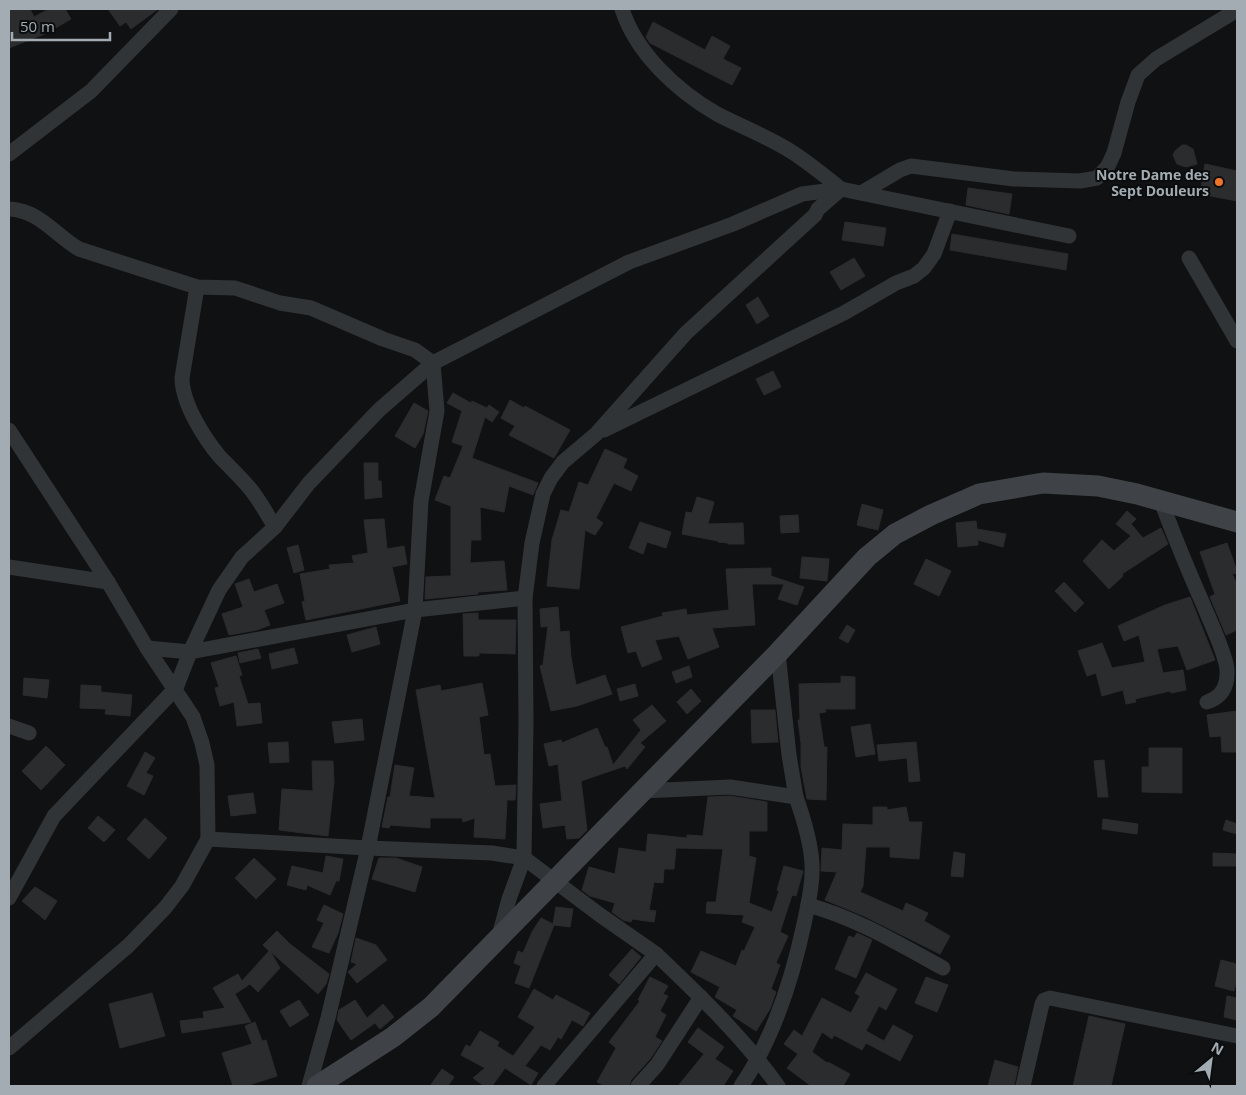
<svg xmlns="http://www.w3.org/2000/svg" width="1246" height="1095" viewBox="0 0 1246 1095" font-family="'Open Sans',sans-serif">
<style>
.building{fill:#2b2c2e;stroke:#2a2b2e}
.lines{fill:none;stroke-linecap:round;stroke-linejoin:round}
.minor{stroke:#313437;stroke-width:15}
.secondary{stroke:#3f4347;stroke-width:21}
.poi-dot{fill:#ef742b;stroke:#0b0c0d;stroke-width:2}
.labels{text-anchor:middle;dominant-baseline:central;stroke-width:4;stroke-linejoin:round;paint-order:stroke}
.poi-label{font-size:14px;font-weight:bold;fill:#a2acb2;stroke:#0b0c0d;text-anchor:end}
</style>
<rect width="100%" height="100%" fill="#101112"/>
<g class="building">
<polygon points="9,9 30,9 34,17 49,9 65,9 71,19 47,33 9,48"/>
<polygon points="108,9 158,9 131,29 126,22 120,26"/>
<polygon points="653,22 705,50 712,36 730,46 723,59 741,68 732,85 650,43 646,37"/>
<polygon points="1182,145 1186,145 1193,149 1197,164 1186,167 1177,164 1173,155 1175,151"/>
<polygon points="1205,164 1237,171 1237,201 1200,194"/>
<polygon points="968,188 1012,194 1009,214 966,205"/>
<polygon points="845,222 886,228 883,246 842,240"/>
<polygon points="952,234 1068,254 1066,270 950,250"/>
<polygon points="854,258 865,276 841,290 830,272"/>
<polygon points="758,297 769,316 757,324 746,305"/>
<polygon points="773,371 781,387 764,395 756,379"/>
<polygon points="453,393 471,403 472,401 487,408 489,405 499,412 492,422 485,417 472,458 538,483 533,495 509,486 504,512 480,507 481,540 471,540 470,563 504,561 507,590 478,592 478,594 425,599 426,577 451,576 451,506 435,500 444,476 450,478 463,446 452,442 462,411 447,403"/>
<polygon points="510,400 524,408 525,406 570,430 554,458 509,435 515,426 501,418"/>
<polygon points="414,403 428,411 423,434 415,448 395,436"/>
<polygon points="605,449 627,459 623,468 638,476 631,491 614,483 596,518 603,523 595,535 585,530 579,589 547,586 552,540 561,510 569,512 579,482 588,485"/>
<polygon points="364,463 378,463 378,481 381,481 382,497 365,499"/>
<polygon points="697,497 714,502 708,524 743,523 744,544 728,544 728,543 718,542 718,541 682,534 686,512 692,513"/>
<polygon points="862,504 883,510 878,530 857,525"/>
<polygon points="1127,511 1136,519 1131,524 1143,538 1161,528 1168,544 1122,574 1123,576 1109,589 1083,561 1102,540 1114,551 1131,536 1116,524"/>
<polygon points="798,515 799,532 781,533 780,516"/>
<polygon points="384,519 387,549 404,546 407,564 392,567 400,601 306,620 302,602 305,601 300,574 330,569 329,565 354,563 352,556 368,553 364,520"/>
<polygon points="976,521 977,529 1006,534 1003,547 978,540 978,545 958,547 956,523"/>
<polygon points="640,522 671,532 666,548 647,542 643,554 629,548"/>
<polygon points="1227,543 1237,571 1237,573 1232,574 1237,584 1237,630 1226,635 1210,597 1215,594 1200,552"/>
<polygon points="298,545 304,570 294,573 287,548"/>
<polygon points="802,557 829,559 827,581 800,578"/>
<polygon points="926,559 951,571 939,596 914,584"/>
<polygon points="771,568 771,576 804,587 797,605 778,599 784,584 752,584 755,625 712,628 719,647 688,659 679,636 655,640 662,659 642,667 636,651 628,653 621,627 663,616 662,613 686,609 687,615 729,610 726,569"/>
<polygon points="249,579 254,592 277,584 284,603 264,610 270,625 257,630 229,635 222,614 243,607 235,584"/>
<polygon points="1064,582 1084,603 1075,612 1055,591"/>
<polygon points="1190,597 1215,660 1187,670 1178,646 1157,649 1163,673 1183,670 1186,690 1171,693 1170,691 1135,699 1136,702 1126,704 1123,690 1102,696 1096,673 1087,676 1078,651 1102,643 1112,668 1145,662 1139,635 1124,641 1118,626 1165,605"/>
<polygon points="558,607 560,632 569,631 571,657 576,685 605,675 612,694 577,706 551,711 540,666 543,665 548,626 541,627 540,609"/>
<polygon points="478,613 478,620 516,620 515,654 479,653 479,656 464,656 463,614"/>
<polygon points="847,625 855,630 848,643 839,638"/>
<polygon points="376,627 380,644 352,652 347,635"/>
<polygon points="294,648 298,663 272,669 269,654"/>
<polygon points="258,649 261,658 240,663 238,653"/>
<polygon points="236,656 242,675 239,676 248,704 260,703 262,723 237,726 234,702 220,706 215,688 219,687 211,663"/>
<polygon points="689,666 692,677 676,683 672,672"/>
<polygon points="841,676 855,677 855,709 825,709 826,712 819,713 824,747 827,747 826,800 807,799 801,767 801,743 798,720 800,720 799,684 841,683"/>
<polygon points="24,678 49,680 47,698 23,695"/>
<polygon points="482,683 488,715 479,717 484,755 490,754 495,786 516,785 515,800 507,800 505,839 474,837 475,818 463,822 462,818 430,818 430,828 390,825 389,828 382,827 388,797 390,797 395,765 414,768 409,796 435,798 416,690 440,685 441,691"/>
<polygon points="635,684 638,696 620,701 617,689"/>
<polygon points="81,685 101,686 101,692 132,695 130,716 105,714 106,709 80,708"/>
<polygon points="691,689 701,701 687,714 677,702"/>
<polygon points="652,705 666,721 640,743 645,747 627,769 625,766 581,781 587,830 579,838 567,839 565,825 543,828 540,804 562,801 558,764 549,766 544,744 561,740 562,743 597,728 605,747 607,747 613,765 641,730 633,720"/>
<polygon points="751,710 775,710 778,742 752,743"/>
<polygon points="1237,711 1237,752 1222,752 1221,736 1210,737 1207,715"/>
<polygon points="362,719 364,740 335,743 332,722"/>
<polygon points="870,724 875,754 856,757 851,727"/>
<polygon points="288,742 289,762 270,763 268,743"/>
<polygon points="916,742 920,781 909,782 907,758 879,761 877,745"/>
<polygon points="46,746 65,765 41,790 22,771"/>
<polygon points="1149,748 1182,748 1182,793 1142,792 1142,767 1149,767"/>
<polygon points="145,752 155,758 146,773 153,776 144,795 127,786"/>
<polygon points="1104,760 1108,797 1098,797 1094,761"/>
<polygon points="312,761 333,761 334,782 328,836 279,830 282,789 313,791"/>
<polygon points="253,793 256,813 231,816 228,796"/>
<polygon points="730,796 767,802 767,831 749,831 749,856 756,858 749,903 772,912 779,891 777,890 784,866 803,871 796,896 792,895 780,932 788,936 776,963 780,965 771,989 776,992 770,1009 756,1031 733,1016 737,1010 715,997 720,987 691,972 701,951 736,966 742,950 744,951 755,927 742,922 744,915 706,913 707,902 716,902 723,849 676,848 674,869 664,869 663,883 654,882 649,910 656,911 654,922 632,919 631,922 623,920 612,912 615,903 590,896 582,890 589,867 615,874 619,848 646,852 648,834 687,838 687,835 703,836 708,797"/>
<polygon points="873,807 887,807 887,810 906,807 909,822 922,822 919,859 890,857 890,847 866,847 863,886 860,892 903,911 906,903 928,913 924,921 950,936 940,954 864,916 825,900 837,872 821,871 822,848 842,850 843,824 873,825"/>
<polygon points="98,816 115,830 104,842 88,828"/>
<polygon points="145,818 167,838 149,859 127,839"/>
<polygon points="1103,819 1138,824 1137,834 1102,829"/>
<polygon points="1226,820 1237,824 1237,834 1223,830"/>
<polygon points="954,852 965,854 963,877 951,876"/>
<polygon points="1213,853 1237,854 1237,866 1213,866"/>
<polygon points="326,856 343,859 339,881 336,881 330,895 307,885 306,890 287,885 292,866 323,873"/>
<polygon points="254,858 276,879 256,899 235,878"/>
<polygon points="379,858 396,858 422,867 415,892 372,879"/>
<polygon points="35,887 57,901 45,920 22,901"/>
<polygon points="324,905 343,914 338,933 329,953 312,947 324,923 317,920"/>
<polygon points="556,907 573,909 570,927 554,925 529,988 515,983 521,966 514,963 518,951 523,953 532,932 541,918 553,924"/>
<polygon points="277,931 290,944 329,974 326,984 318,994 270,951 280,968 258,992 250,984 235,994 251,1022 182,1033 180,1021 204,1018 203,1012 225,1008 213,988 238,974 242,981 269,951 263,945"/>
<polygon points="857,933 872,940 856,978 835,969 849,936 854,938"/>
<polygon points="356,938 376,945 387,960 357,983 348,972 357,964 351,962"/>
<polygon points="632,949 641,957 619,984 609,975"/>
<polygon points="1221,960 1237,964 1237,979 1234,991 1215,986"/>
<polygon points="866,973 897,989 886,1010 879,1006 866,1031 884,1041 893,1025 913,1036 900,1061 866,1043 862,1050 834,1035 832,1039 822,1032 812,1052 827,1063 828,1062 850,1074 843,1086 811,1086 787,1068 798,1054 784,1044 794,1030 802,1036 822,998 851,1013 860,996 855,993"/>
<polygon points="650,977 668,986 663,994 668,996 660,1011 666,1015 655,1037 662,1041 650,1059 631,1080 629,1086 605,1086 597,1082 616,1048 609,1042 640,1001 638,1000"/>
<polygon points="926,977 948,985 937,1012 915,1003"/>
<polygon points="534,989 553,1000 556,995 590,1013 583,1026 572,1020 561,1039 558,1037 550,1050 541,1045 525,1066 538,1073 531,1085 505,1068 492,1086 484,1086 473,1078 485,1068 461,1055 466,1045 470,1047 480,1031 499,1042 497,1046 513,1056 535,1027 518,1017"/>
<polygon points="152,993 165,1036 120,1048 109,1004"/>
<polygon points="1227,996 1237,998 1237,1020 1224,1017"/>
<polygon points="299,1000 309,1015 290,1027 280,1011"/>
<polygon points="355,1000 367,1018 383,1004 394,1017 380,1029 375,1023 351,1040 337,1020 339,1010"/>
<polygon points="1089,1016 1125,1024 1111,1086 1073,1086"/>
<polygon points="255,1022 262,1041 266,1040 277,1076 246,1086 233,1086 222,1053 252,1044 245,1026"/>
<polygon points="698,1028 724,1047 715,1059 733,1071 723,1086 678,1086 704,1054 688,1042"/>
<polygon points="995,1060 1018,1067 1014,1086 988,1086"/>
<polygon points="442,1069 454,1077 448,1086 430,1086"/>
</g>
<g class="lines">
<g class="minor">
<path d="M622 9C636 53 677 91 717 114 742 127 769 137 792 152 809 163 825 176 841 189"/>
<polyline points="9,154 91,91 171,9"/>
<polyline points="863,192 900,170 911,166 1014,179 1080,181 1097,178 1108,166 1114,153 1128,102 1138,75 1156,59 1237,10"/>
<path d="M9 209C39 210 55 235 79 249L197 287 235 288 280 303 311 308 383 339 415 350 433 363 437 411 421 501 415 610 525 598"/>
<polyline points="1189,258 1237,341"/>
<path d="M197 287 182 378C182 403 204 438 220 457 229 466 238 475 247 485 258 497 266 513 275 527"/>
<polyline points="9,430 108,582 147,648 193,717 202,743 207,765 208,839 368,848 415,610 190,652 219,590 242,557 275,527 309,483 379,410 433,363 629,262 733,224 802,194 841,189 1069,236"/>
<polyline points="604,430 844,313 896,283 914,276 924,268 934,254 950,211"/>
<path d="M1161 501C1174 536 1188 570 1203 604 1210 621 1225 652 1227 669 1228 686 1222 697 1207 702"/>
<polyline points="9,567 108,582"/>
<polyline points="778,653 789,755 796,797"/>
<polyline points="9,726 29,733"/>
<path d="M642 791 730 787 796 797C803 817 811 842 812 864 813 884 808 904 804 924 792 980 774 1038 741 1086"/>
<polyline points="9,898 54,816 176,688 190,652 147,648"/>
<path d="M808 905C856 918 899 944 943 968"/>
<polyline points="499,936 509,899 524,858 526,722 525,598 532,543 543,494 551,478 563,462 596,434 686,333 815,215 818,209 841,189"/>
<path d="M656 954C699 995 743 1037 778 1086"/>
<polyline points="9,1048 128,946 165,908 182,886 208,839"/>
<polyline points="309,1086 328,1018 368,848 492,853 524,858 600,915 656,954 544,1086"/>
<polyline points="638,1086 657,1065 701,997"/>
<polyline points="1023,1086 1042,1004 1044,1000 1050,998 1237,1036"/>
</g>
<polyline class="secondary" points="317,1086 393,1037 431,1007 778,653 867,557 895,534 931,515 979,494 1043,483 1098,486 1137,494 1237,522"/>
</g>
<circle class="poi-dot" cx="1219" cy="182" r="5"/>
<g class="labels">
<g class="poi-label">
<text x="1209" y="174">Notre Dame des<tspan x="1209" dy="16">Sept Douleurs</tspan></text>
</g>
</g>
<rect width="1246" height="1095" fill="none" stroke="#a2acb2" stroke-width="20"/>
<g transform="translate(1211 1060) rotate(29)" stroke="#0b0c0d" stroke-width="4" paint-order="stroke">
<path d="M0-4L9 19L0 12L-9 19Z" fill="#a2acb2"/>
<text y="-8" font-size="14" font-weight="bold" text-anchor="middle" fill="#a2acb2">N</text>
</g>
<path d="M12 32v8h98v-8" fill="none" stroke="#a2acb2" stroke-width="2.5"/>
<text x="20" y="32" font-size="15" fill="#a2acb2" stroke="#0b0c0d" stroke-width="4" paint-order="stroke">50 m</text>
</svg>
